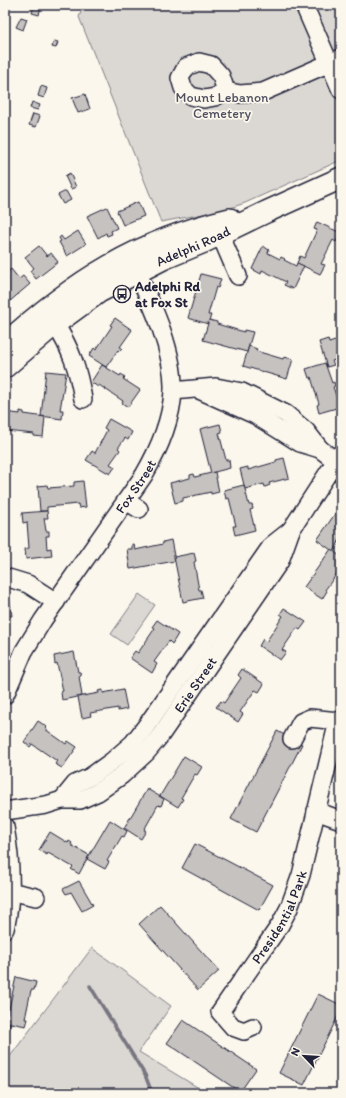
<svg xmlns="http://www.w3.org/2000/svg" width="346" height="1098" viewBox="0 0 346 1098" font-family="Itim,sans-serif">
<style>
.green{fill:#dbd8d3;stroke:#7e7d87}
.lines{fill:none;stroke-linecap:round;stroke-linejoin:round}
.stream{stroke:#787681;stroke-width:3.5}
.building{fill:#c6c2c0;stroke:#22223b}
.minor-casing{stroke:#22223b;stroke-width:20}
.major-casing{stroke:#22223b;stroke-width:24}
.minor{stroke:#fbf7ec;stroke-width:17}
.major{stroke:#fbf7ec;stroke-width:21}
.labels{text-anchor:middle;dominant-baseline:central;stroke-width:3.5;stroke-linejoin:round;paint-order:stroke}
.park-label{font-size:14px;fill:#505061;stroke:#fbf7ec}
.street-label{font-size:14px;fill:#22223b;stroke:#fbf7ec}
.poi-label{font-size:14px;font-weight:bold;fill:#22223b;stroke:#fbf7ec;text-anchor:start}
</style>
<rect width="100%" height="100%" fill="#fbf7ec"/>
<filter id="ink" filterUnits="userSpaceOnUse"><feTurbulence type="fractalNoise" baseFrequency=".025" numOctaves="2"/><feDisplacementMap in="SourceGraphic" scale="8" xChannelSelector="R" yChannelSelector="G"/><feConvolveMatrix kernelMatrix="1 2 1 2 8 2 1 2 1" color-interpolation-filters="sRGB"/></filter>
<g filter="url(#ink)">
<g class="green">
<polygon points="84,5 341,5 341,160 245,203 224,210 161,222 79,17"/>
<polygon points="139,594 155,605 127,645 111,634"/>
<polygon points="92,948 171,1006 139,1052 207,1093 5,1093 5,1063"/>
</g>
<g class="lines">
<polyline class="stream" points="90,986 145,1075 152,1093"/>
</g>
<g class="building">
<polygon points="34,5 41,6 39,15 32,13"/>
<polygon points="21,17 27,19 23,30 16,27"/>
<polygon points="54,41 58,42 56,48 52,47"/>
<polygon points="41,86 47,88 44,98 38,96"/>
<polygon points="85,94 90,109 78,113 72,98"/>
<polygon points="32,102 40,105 38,110 30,108"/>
<polygon points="33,114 40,116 36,127 29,125"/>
<polygon points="70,173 76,187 71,189 65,176"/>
<polygon points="66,191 71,200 63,204 58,195"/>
<polygon points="138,202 144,216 123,225 117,211"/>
<polygon points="107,207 117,228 111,231 112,234 107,236 106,233 98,238 87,216"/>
<polygon points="317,222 341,233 336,242 333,240 321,264 325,265 320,274 297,263 300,256 304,258 317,230 314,229"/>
<polygon points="78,231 86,244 67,256 59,242 61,241 59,238 61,236 64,240"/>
<polygon points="39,246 47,256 51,253 58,262 36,279 30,271 34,268 25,257"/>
<polygon points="263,246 269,250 268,253 280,259 281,257 285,259 284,260 296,266 297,263 304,266 293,289 284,285 286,282 262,270 261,274 252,269"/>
<polygon points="11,269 19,279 23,276 30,284 9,302 5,297 5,274"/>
<polygon points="201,274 221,279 218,288 216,287 208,315 211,315 208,324 188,318"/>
<polygon points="115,318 132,330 120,347 122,348 119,351 118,350 106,367 89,356 94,348 96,350 112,326 110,325"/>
<polygon points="209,320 217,322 217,324 244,332 244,330 253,332 247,352 203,340"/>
<polygon points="328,339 329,343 341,339 341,358 332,361 334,365 327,367 319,342"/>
<polygon points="249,346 257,349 256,351 283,359 284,357 293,359 287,379 243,366"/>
<polygon points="325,363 332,383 334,382 335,386 333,387 340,407 319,413 317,405 319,404 311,377 309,378 306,369"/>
<polygon points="102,365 120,376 121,374 125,377 123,379 140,390 128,407 122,403 123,401 99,385 98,387 91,382"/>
<polygon points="46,371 66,373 60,410 63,410 62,419 41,416"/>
<polygon points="20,411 24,412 24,414 45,417 43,437 34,436 34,434 6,431 5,433 5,412 20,414"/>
<polygon points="109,419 132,432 128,440 125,438 118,448 120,450 110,464 115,467 110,474 86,460 92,451 95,453 107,430 104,428"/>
<polygon points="220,424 222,432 219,433 226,460 229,460 230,468 211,473 200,429"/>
<polygon points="284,458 289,478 269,483 270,485 265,487 264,484 245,489 240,469 248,467 248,470 276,462 276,460"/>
<polygon points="215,472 219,492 211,494 211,492 183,498 183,501 175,503 170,483 190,478 190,475 194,474 195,477"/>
<polygon points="83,481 86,507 79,508 78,504 47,507 47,511 40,511 38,486 47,485 48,488 74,486 74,482"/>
<polygon points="244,485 249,505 252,505 253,509 250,510 255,530 235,535 233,526 236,526 229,498 226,499 224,490"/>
<polygon points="341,505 341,537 334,552 317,540"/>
<polygon points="47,511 48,518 44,518 46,531 49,531 49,536 46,536 47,549 51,548 52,556 26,559 25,549 29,548 27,522 23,523 22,513"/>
<polygon points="171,540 175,561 130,569 127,549 132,549 132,544 134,544 135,550 163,544 163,542"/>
<polygon points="331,549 341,557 341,568 325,590 327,591 322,599 304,587"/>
<polygon points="194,553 196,561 194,562 199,590 201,590 203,598 183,602 174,557"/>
<polygon points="8,589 12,616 5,616 5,590"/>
<polygon points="284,608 306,622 300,630 297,628 282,650 286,652 280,660 259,646 263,639 266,642 283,616 280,614"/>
<polygon points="157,620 178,634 172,644 169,641 154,662 157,664 152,673 130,658 135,651 138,653 155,628 152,627"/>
<polygon points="74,652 78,672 80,672 81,676 79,676 82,696 62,700 61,692 63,691 57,663 55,664 54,656"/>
<polygon points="242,669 264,684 259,692 255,690 240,712 243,714 238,722 216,707 221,701 224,703 241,678 238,675"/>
<polygon points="123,689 127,709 118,711 118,708 90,713 91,716 82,718 78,697 99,693 98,691 103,690 103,693"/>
<polygon points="38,721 47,727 45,729 66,744 68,741 77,747 62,768 55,764 57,761 32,744 30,747 24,742"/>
<polygon points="277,731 302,744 256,832 231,819"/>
<polygon points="184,756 202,767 197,775 195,774 181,798 183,799 178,807 160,796"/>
<polygon points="147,789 164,799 161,806 158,805 144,830 146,831 141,839 124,828"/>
<polygon points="110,820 127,831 124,837 122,836 107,861 109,862 105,869 87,859"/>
<polygon points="50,832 68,843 69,841 72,843 71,845 89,855 79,874 71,869 73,867 48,853 47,855 39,850"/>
<polygon points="195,844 273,885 259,910 182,868"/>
<polygon points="79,881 93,905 82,911 71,892 66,894 63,889"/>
<polygon points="160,905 219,971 198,990 139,924"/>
<polygon points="16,977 36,982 34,990 31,990 25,1019 28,1019 26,1026 6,1022"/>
<polygon points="318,994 341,1005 341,1010 304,1085 279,1073"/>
<polygon points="183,1020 256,1069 240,1092 167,1043"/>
<polygon points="5,1022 10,1023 8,1034 6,1034 5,1037"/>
</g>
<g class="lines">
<defs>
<g id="minor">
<polyline points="304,5 341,90"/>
<polyline points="226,91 221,76 211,65 199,62 186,67 180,78 183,88 191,96 204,99 215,97 226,91 240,94 263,92 341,58"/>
<polyline points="220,234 238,276"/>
<path d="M55 324C71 349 78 369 83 399"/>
<polyline points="197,389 255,415 300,443 320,449"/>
<polyline points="173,391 216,387 242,392 286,414 306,431 320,449 341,465"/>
<polyline points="126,501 139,509"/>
<polyline points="5,577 28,584 56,602"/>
<path id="s1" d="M5 695 24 651 43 620 144 475C158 451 171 420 173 392 175 350 149 298 132 261"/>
<polyline points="62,800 75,784 90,777 111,762 133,743 147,725 272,545 291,530"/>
<path id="s2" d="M5 811 46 805 62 800H80L98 792 122 775 146 753 160 736 280 561 291 530 341 453"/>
<polyline points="316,811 341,820"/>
<path d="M5 827C11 860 13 896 5 929"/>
<polyline points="9,891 36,897"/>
<path id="s3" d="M253 1027 244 1031 233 1027 220 1012 280 925 289 908 301 875 338 721 310 718 301 722 292 739"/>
</g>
<g id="major">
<path d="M5 344C73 282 139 240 230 219"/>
<path id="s4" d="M5 367 55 324 99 292 163 259 204 242 266 212 341 178"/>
</g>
</defs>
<use href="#minor" class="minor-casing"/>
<use href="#major" class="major-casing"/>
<use href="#minor" class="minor"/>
<use href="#major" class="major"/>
</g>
</g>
<defs>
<symbol id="bus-ring" viewBox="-11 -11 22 22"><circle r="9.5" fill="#fbf7ec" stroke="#22223b" stroke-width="1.5"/><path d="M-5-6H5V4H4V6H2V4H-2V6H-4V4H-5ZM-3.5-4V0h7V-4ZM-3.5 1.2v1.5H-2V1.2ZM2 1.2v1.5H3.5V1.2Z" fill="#22223b"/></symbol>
</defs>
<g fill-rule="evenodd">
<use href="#bus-ring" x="112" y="284" width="20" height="20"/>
</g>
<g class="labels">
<g class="park-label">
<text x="222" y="97">Mount Lebanon<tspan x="222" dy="16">Cemetery</tspan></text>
</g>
<g class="street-label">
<text stroke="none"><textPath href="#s4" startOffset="225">Adelphi Road</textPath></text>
<text stroke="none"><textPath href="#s1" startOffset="247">Fox Street</textPath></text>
<text stroke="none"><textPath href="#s2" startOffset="242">Erie Street</textPath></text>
<text stroke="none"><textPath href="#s3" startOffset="154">Presidential Park</textPath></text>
</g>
<g class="poi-label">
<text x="135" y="286">Adelphi Rd<tspan x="135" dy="16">at Fox St</tspan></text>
</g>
</g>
<rect width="346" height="1098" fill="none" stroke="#fbf7ec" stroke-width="20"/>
<rect x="10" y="10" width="326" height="1078" fill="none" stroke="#22223b" stroke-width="1.5" filter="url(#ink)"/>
<g transform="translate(304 1056) rotate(295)" stroke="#fbf7ec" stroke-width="3" paint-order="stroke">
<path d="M0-3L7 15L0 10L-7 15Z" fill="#22223b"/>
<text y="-6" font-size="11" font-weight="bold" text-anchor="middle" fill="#22223b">N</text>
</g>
</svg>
